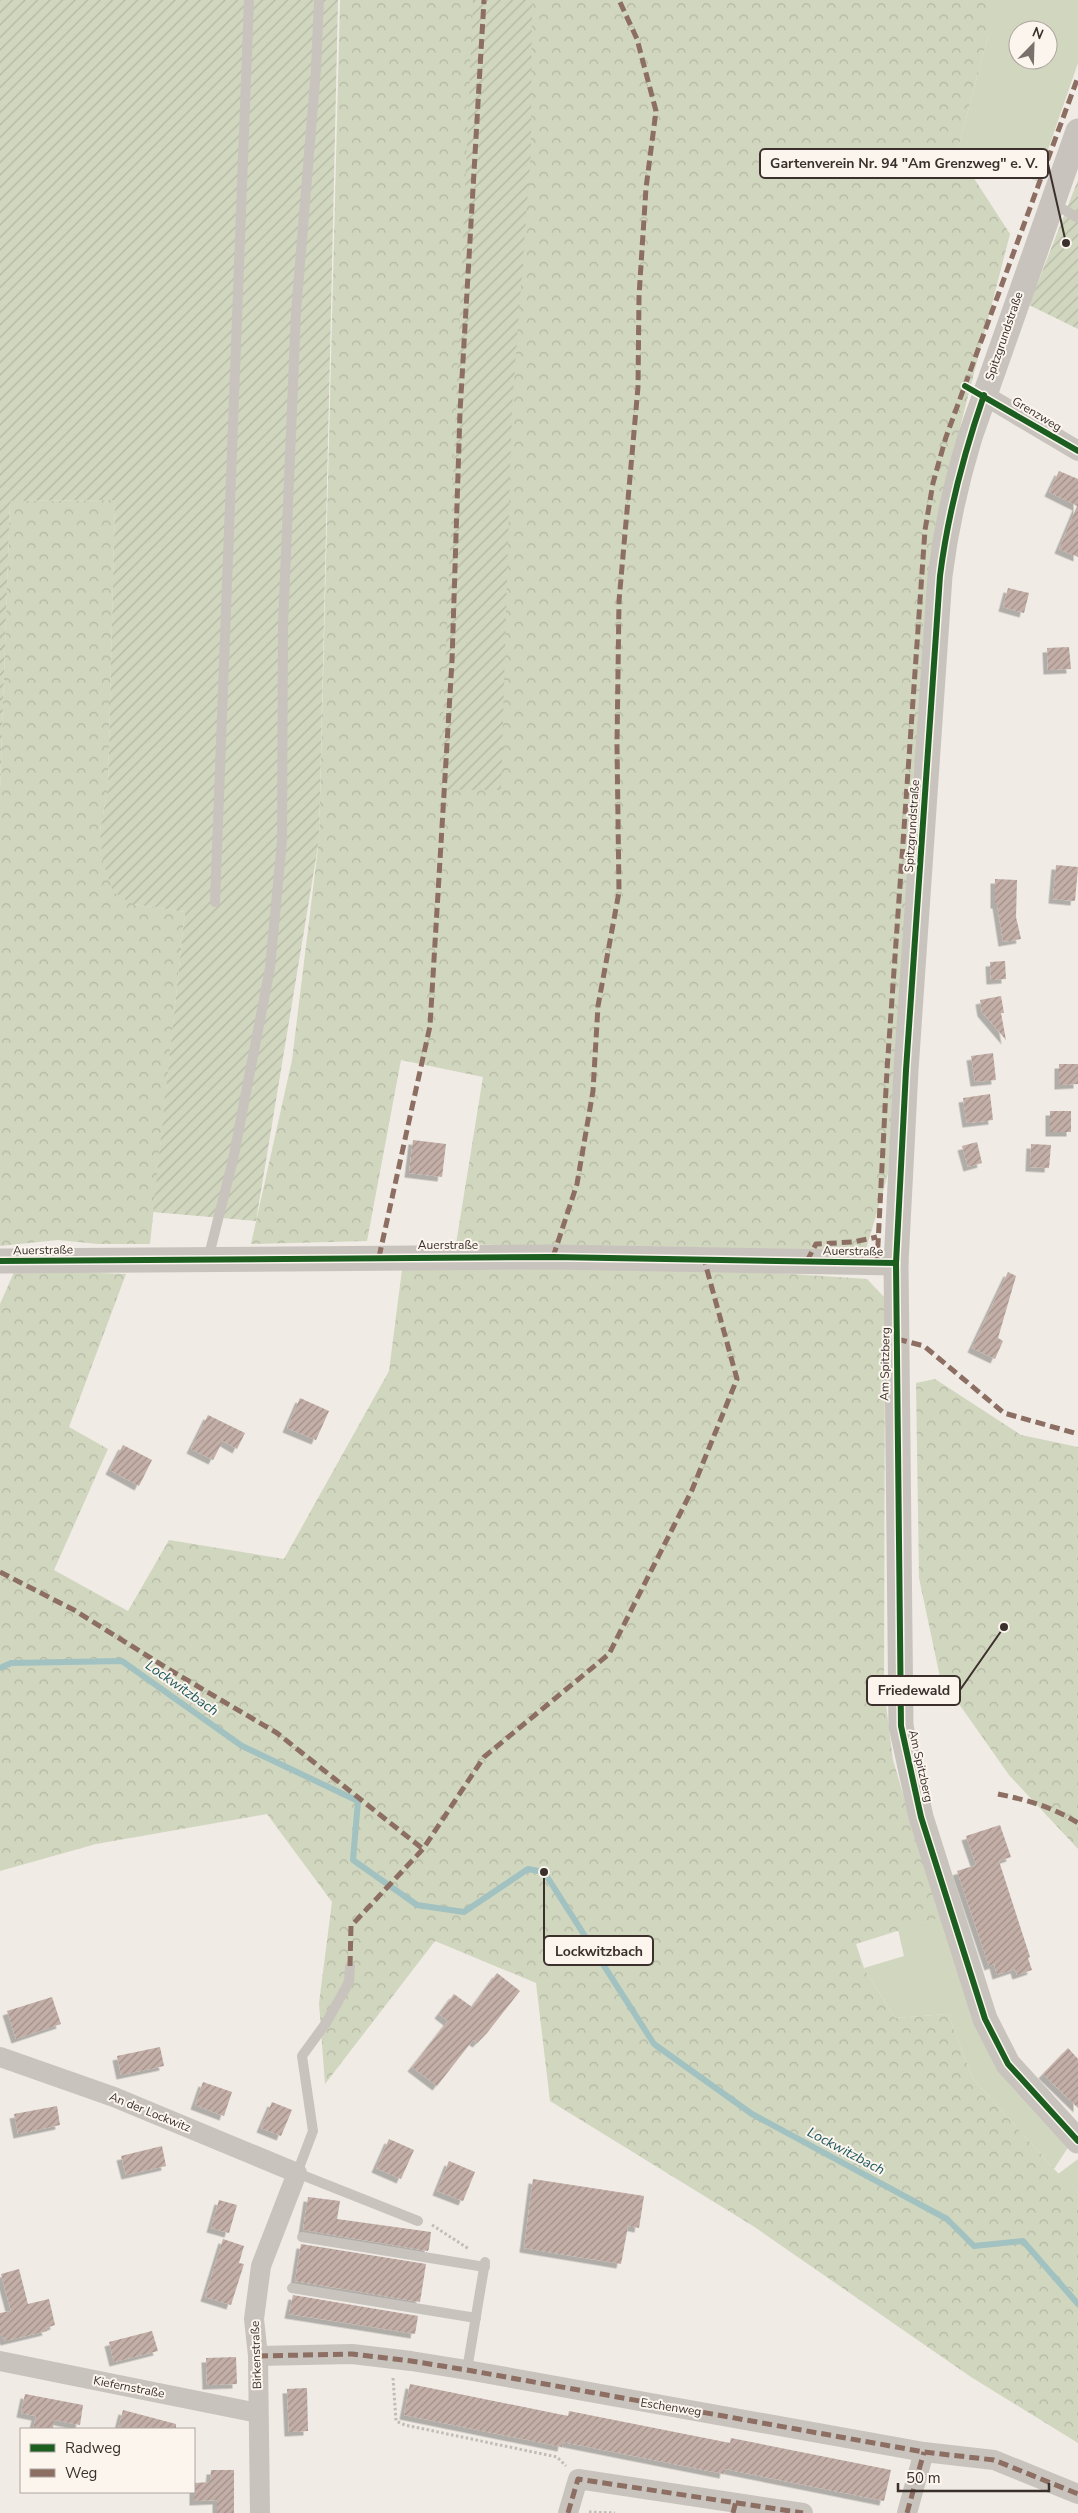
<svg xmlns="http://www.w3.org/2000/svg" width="1078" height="2513" viewBox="0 0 1078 2513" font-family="'Nunito Sans',sans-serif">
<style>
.grass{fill:#d1d6bf;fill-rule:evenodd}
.forest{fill:url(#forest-crowns)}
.garden{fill:url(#garden-furrows)}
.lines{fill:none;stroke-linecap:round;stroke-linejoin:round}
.stream{stroke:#a1c2c1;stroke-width:6}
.building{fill:url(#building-hatch);filter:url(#shadow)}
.path{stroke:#c2bbb6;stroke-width:3;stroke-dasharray:2.5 2.5;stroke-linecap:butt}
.service{stroke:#c9c3be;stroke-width:10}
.minor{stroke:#c9c3be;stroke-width:20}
.tertiary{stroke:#c9c3be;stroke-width:25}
.quiet{stroke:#8d6e63;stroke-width:5;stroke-dasharray:10 5;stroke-linecap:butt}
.cycleway-casing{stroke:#fbf5ee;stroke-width:9}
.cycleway{stroke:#1b5e20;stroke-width:6}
.labels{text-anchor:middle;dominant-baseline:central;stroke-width:4;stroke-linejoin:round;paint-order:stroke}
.street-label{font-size:12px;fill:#3b302b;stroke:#fbf5ee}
.water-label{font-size:14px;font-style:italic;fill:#1f5a5e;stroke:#fbf5ee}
.leader{fill:none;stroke:#3b302b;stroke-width:2}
.callout-dot{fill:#3b302b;stroke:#fbf5ee;stroke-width:2}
.callout{fill:#fbf5ee;stroke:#3b302b;stroke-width:2}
.callout-label{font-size:14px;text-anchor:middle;font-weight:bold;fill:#3b302b}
</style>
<defs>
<pattern id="forest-crowns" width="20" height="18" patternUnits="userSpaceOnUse" patternTransform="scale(1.25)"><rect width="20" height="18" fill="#d1d6bf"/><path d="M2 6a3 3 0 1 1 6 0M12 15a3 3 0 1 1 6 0" fill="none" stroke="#b4b8a4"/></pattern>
<pattern id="garden-furrows" width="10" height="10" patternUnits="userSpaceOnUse" patternTransform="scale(1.25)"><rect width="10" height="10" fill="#d1d6bf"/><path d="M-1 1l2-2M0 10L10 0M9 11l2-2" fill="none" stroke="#b4b8a4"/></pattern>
<pattern id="building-hatch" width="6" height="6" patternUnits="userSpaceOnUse" patternTransform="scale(1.25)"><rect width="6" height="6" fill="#c3afa7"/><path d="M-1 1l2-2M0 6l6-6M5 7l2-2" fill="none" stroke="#a08f88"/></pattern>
<filter id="shadow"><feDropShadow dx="-4.5" dy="4.5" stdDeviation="0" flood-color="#0004"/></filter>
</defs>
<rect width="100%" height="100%" fill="#f0ebe5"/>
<g class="grass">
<path d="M988 0H1078V63L1037 181 957 152 988 36ZM1018 30H1048V60H1018Z"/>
<polygon points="945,1916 965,1978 1069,2146 1054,2169 973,2079 948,2014 895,2018 864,1968 904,1956 898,1930"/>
<polygon points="1078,2159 1078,2193 1058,2174"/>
</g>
<g class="forest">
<polygon points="340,0 988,0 988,36 957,152 1010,234 941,501 888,1174 865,1253 456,1244 483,1077 401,1060 367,1241 251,1244 292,1060 319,840"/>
<polygon points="115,500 108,787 100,831 133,904 185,912 150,1244 98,1244 58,1240 0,1246 0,791 10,501"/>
<polygon points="702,1268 867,1279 885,1298 884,1689 893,1760 912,1825 945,1916 856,1944 864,1968 895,2018 948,2014 973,2079 1054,2169 1078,2193 1078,2443 971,2377 753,2226 550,2101 536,1983 435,1941 325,2084 319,2003 332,1902 267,1814 96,1844 0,1871 0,1304 15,1270 126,1274 69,1427 108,1449 54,1570 128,1611 169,1540 284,1559 389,1371 402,1270"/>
<polygon points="935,1379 1021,1435 1078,1447 1078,1849 1009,1775 940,1677 919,1578 916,1383"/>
</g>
<g class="garden">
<polygon points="0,0 338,0 319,840 256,1221 153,1212 185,912 133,904 113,892 103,862 100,831 108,787 115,500 10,501 0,791"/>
<polygon points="473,0 532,0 531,150 512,407 501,790 440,790"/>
<polygon points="1078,180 1078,329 1029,305"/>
</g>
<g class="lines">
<polyline class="stream" points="0,1668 11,1663 122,1661 242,1746 358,1801 353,1860 417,1905 464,1912 528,1869 544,1872 654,2044 752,2114 947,2219 974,2246 1023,2241 1078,2304"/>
</g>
<g class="building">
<polygon points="1059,471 1078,479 1078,557 1059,549 1077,506 1049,492"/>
<polygon points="1008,588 1029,593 1024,613 1003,607"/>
<polygon points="1069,647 1071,669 1048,670 1047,648"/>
<polygon points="1056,865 1078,867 1075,901 1053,899"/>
<polygon points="995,879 1017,880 1016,917 1021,939 1003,942 997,904 995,904"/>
<polygon points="1005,961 1006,979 991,980 990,962"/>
<polygon points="1001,996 1004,1013 1001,1013 1006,1040 982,1012 980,1000"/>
<polygon points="993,1053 996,1080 975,1082 971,1056"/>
<polygon points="1059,1064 1078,1064 1078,1084 1059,1085"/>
<polygon points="990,1094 993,1120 967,1123 963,1098"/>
<rect x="1050" y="1111" width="21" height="21"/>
<polygon points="413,1140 446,1144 442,1177 409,1173"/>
<polygon points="977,1142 982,1163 968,1167 962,1146"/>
<polygon points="1031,1144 1051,1145 1049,1168 1030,1167"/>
<polygon points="1008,1272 1016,1276 998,1338 1003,1341 995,1359 972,1348"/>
<polygon points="300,1398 329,1411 316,1440 287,1428"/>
<polygon points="208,1415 245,1433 237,1449 223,1441 213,1460 191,1449"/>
<polygon points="123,1445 152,1460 139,1486 110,1470"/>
<polygon points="1000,1825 1011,1857 999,1861 1030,1957 1028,1958 1032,1970 1017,1975 1015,1969 997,1975 994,1964 989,1966 957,1871 976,1865 966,1836"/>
<polygon points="497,1973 520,1991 487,2033 477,2043 473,2040 437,2086 412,2067 448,2021 439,2014 454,1994 472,2007"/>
<polygon points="52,1997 61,2024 16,2039 7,2011"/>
<polygon points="160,2047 164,2066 121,2075 117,2056"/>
<polygon points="1068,2048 1078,2059 1078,2108 1043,2074"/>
<polygon points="203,2082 232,2092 224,2116 195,2105"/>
<polygon points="272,2102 292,2110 281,2136 261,2128"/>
<polygon points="57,2106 60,2125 18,2134 14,2114"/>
<polygon points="389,2139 414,2150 401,2179 376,2168"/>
<polygon points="162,2146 166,2166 126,2175 121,2156"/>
<polygon points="449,2161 475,2172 463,2201 437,2191"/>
<polygon points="533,2179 644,2196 639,2228 628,2226 621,2264 524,2248"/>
<polygon points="308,2197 340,2201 337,2219 431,2232 429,2248 428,2251 303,2230"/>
<polygon points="219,2200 237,2205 229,2233 211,2228"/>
<polygon points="223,2239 244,2246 239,2263 244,2264 231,2305 205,2297"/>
<polygon points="301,2244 426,2264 420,2302 295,2281"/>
<polygon points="19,2269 28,2304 49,2299 55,2325 46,2328 47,2331 5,2341 3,2336 0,2336 0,2313 11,2311 1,2274"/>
<polygon points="293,2295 418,2316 415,2334 289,2314"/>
<polygon points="152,2331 158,2351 114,2362 109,2342"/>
<polygon points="236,2357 237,2384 207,2385 206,2358"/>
<polygon points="410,2384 568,2416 569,2411 730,2443 731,2438 891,2470 884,2501 725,2469 724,2474 563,2442 562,2447 404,2415"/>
<polygon points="307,2388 308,2431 289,2432 287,2389"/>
<polygon points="25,2394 83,2405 80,2425 54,2420 53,2429 33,2429 36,2416 21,2413"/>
<polygon points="123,2410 176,2424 176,2429 118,2429"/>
<polygon points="211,2470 234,2470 234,2513 217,2513 217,2500 194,2501 194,2483 210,2482"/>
</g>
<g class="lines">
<g class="path">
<polyline points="432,2225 469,2249"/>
<polyline points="393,2378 396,2421 405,2425 557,2457 566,2466"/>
<polyline points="589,2512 615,2513"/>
</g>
<g class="service">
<polyline points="1053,203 1078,218"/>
<polyline points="215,902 249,0"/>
<polyline points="208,1259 233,1160 270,968 282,841 283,625 296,312 316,69 319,0"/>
<polyline points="350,1966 349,1982 326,2023 302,2056 313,2131 297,2173 418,2221"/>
<polyline points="302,2237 485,2267"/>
<polyline points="292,2288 476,2318"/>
<polyline points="467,2370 485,2262"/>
</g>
<g class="minor">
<polyline points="984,395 1078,451"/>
<polyline points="0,2057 114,2097 297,2173 261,2266 254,2319 258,2356 260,2513"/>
<polyline points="258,2356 352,2354 411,2361 467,2370 924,2452 994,2460 1078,2494"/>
<polyline points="0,2361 258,2413"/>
<polyline points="568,2513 578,2479 803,2513"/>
<polyline points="907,2513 924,2452"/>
</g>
<g class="tertiary">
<path d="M1078 131 970 437C956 483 946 528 940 576L906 1070 896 1263 901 1726 921 1817 985 2019 1008 2064 1078 2141"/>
<polyline points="0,1261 553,1257 896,1263"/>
</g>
<g class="quiet">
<polyline points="379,1257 430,1026 452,661 460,412 484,0"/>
<polyline points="553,1257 577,1184 593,1091 598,1006 619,892 617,745 619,601 638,387 639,296 646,188 656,111 637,39 619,0"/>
<polyline points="807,1261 816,1244 853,1242 877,1237"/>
<polyline points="877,1263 887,1070 925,530 933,483 946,437 1078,77"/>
<polyline points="897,1339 924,1346 1004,1413 1078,1434"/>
<polyline points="0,1572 74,1610 170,1670 277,1733 423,1849"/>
<path d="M998 1794C1027 1800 1053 1807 1078 1823"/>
<polyline points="350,1966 351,1926 423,1849 484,1757 609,1654 692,1490 737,1379 704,1259"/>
<polyline points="258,2356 352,2354 411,2361 467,2370 924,2452 994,2460 1078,2494"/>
<polyline points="568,2513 578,2479 803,2513"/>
<polyline points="733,2513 736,2501"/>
<polyline points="907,2513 924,2452"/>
</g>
<defs>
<g id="cycleway">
<polyline points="965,386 1078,451"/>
<path d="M984 395C963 456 948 512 940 576L906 1070 896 1263 901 1726 921 1817 985 2019 1008 2064 1078 2141"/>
<polyline points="0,1261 553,1257 896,1263"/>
</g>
</defs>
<use href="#cycleway" class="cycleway-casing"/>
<use href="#cycleway" class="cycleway"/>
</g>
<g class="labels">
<g class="street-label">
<text transform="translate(1004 336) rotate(-71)">Spitzgrundstraße</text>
<text transform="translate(1037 414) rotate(31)">Grenzweg</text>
<text transform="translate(912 826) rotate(-86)">Spitzgrundstraße</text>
<text x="448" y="1245">Auerstraße</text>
<text transform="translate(43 1250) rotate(-1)">Auerstraße</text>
<text transform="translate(853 1251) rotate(1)">Auerstraße</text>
<text transform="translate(885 1364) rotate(-89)">Am Spitzberg</text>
<text transform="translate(921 1766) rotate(77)">Am Spitzberg</text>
<text transform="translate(150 2112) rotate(22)">An der Lockwitz</text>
<text transform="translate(256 2355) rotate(-92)">Birkenstraße</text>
<text transform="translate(129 2387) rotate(11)">Kiefernstraße</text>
<text transform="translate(671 2407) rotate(9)">Eschenweg</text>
</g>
<g class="water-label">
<text transform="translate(182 1688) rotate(35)">Lockwitzbach</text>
<text transform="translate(846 2151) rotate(28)">Lockwitzbach</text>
</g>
</g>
<path class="leader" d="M1066 243L1048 164M1004 1627L960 1690M544 1872L544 1951"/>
<g class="callout-dot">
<circle cx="1066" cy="243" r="5"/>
<circle cx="1004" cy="1627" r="5"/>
<circle cx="544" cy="1872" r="5"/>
</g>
<g class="callout">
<rect x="760" y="149" width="288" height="29" rx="5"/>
<rect x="867" y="1676" width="93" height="29" rx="5"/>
<rect x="544" y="1936" width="109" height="29" rx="5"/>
</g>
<g class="callout-label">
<text x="904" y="168">Gartenverein Nr. 94 "Am Grenzweg" e. V.</text>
<text x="914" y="1695">Friedewald</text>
<text x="599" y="1956">Lockwitzbach</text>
</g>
<rect x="20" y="2428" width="175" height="65" fill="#fbf5ee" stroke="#aea6a0"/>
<rect x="30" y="2444" width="25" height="8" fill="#1b5e20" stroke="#aea6a0"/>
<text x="65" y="2453" font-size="15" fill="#3b302b">Radweg</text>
<rect x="30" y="2469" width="25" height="8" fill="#8d6e63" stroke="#aea6a0"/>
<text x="65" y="2478" font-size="15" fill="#3b302b">Weg</text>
<g transform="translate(1033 45) rotate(23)"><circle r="24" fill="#fbf5ee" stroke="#aea6a0"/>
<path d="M0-4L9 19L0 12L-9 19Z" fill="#7a716c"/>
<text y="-8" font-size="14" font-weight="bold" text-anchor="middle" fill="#3b302b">N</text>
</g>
<path d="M898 2483v8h151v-8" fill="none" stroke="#3b302b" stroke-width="2.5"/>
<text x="906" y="2483" font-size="15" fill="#3b302b" stroke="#fbf5ee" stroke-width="4" paint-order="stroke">50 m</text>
</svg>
